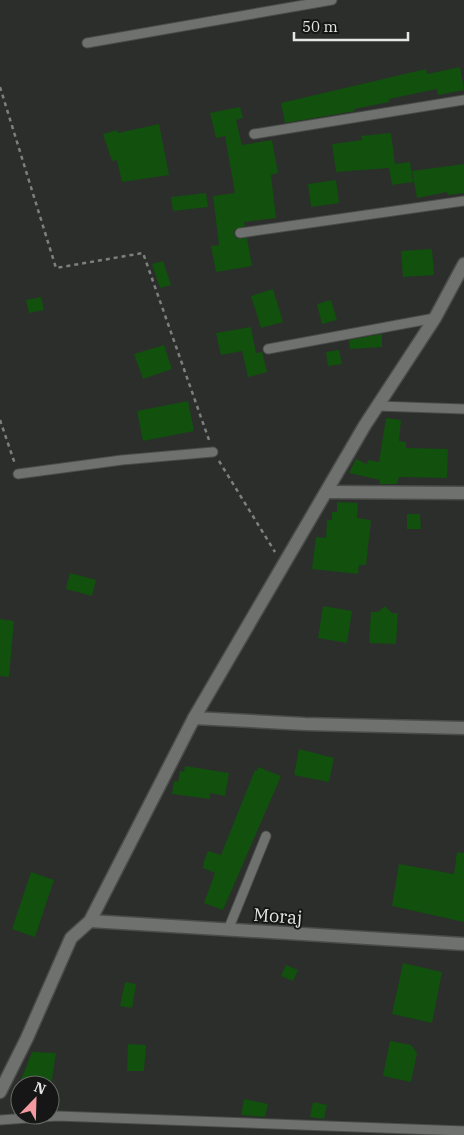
<svg xmlns="http://www.w3.org/2000/svg" width="464" height="1135" viewBox="0 0 464 1135" font-family="'IBM Plex Serif',serif">
<style>
.building{fill:#11500d}
.lines{fill:none;stroke-linecap:round;stroke-linejoin:round}
.lane-casing{stroke:#4a4c4a;stroke-width:11}
.street-casing{stroke:#4a4c4a;stroke-width:15}
.path{stroke:#7e807e;stroke-width:2.5;stroke-dasharray:4 4;stroke-linecap:butt}
.lane{stroke:#6e716e;stroke-width:9}
.street{stroke:#6e716e;stroke-width:12}
.labels{text-anchor:middle;dominant-baseline:central;stroke-width:4;stroke-linejoin:round;paint-order:stroke}
.street-label{font-size:18px;fill:#e5e7e5;stroke:#151615}
</style>
<rect width="100%" height="100%" fill="#2c2e2c"/>
<g class="building">
<polygon points="460,67 464,90 438,95 437,89 389,99 389,102 354,109 355,111 285,123 281,103 426,69 427,74"/>
<polygon points="240,107 243,118 236,120 242,145 272,140 278,173 271,175 276,218 244,222 245,226 234,230 234,234 237,239 247,238 252,266 216,272 211,246 219,245 213,196 235,193 225,136 216,138 210,113"/>
<polygon points="159,124 169,175 122,182 117,160 112,161 103,134 117,130 118,133"/>
<polygon points="391,133 395,164 410,162 413,182 392,185 389,168 336,172 332,144 362,140 361,136"/>
<polygon points="464,164 464,193 448,195 447,192 417,198 412,171"/>
<polygon points="336,180 339,203 311,207 308,184"/>
<polygon points="206,193 208,207 173,211 171,197"/>
<polygon points="432,249 434,275 403,277 401,251"/>
<polygon points="163,261 171,285 160,288 152,264"/>
<polygon points="273,289 283,322 261,328 251,296"/>
<polygon points="41,297 44,310 29,313 26,300"/>
<polygon points="331,300 337,320 322,324 317,304"/>
<polygon points="251,327 256,353 262,352 267,372 248,377 242,351 221,355 216,333"/>
<polygon points="382,334 382,347 350,349 349,340"/>
<polygon points="164,345 172,369 143,379 134,354"/>
<polygon points="339,350 342,364 328,366 326,352"/>
<polygon points="188,401 194,431 143,441 137,411"/>
<polygon points="386,418 401,420 399,441 406,442 406,448 448,449 447,478 399,477 397,484 379,484 380,480 349,473 356,459 367,464 368,460 379,462"/>
<polygon points="337,502 358,503 357,518 371,520 366,565 359,565 358,574 312,569 316,537 326,538 327,520 332,520 332,512 337,512"/>
<polygon points="407,514 420,514 421,529 407,529"/>
<polygon points="70,573 96,580 92,596 66,589"/>
<polygon points="323,606 352,611 347,643 318,638"/>
<polygon points="385,606 392,613 398,613 396,644 369,643 371,612 378,612"/>
<polygon points="0,619 14,621 9,677 0,676"/>
<polygon points="299,749 334,758 329,782 294,775"/>
<polygon points="185,766 229,773 225,796 210,793 210,799 172,794 174,781 178,782 180,771 184,772"/>
<polygon points="258,767 281,776 223,910 204,903 215,873 203,868 204,861 208,851 221,855 255,770 257,771"/>
<polygon points="457,852 464,853 464,922 392,906 399,864 454,874"/>
<polygon points="31,872 54,880 35,937 12,929"/>
<polygon points="403,963 442,972 432,1023 392,1014"/>
<polygon points="286,965 298,970 293,981 281,976"/>
<polygon points="125,982 136,984 132,1008 120,1006"/>
<polygon points="390,1041 411,1045 417,1053 411,1082 383,1076"/>
<polygon points="128,1044 146,1045 144,1071 127,1071"/>
<polygon points="32,1052 56,1053 51,1085 19,1085"/>
<polygon points="244,1099 268,1104 265,1117 241,1115"/>
<polygon points="313,1102 327,1105 324,1119 310,1117"/>
</g>
<g class="lines">
<defs>
<g id="lane">
<polyline points="87,43 332,0"/>
<polyline points="254,134 464,100"/>
<polyline points="240,233 464,201"/>
<polyline points="268,349 435,318"/>
<polyline points="377,406 464,409"/>
<polyline points="18,474 122,460 213,452"/>
<polyline points="228,930 266,836"/>
<polyline points="0,1120 57,1116 464,1131"/>
</g>
<g id="street">
<polyline points="327,492 464,493"/>
<polyline points="194,718 305,724 464,728"/>
<polyline points="90,921 464,944"/>
<polyline points="0,1092 27,1038 71,938 90,921 194,718 365,425 435,318 464,264"/>
</g>
</defs>
<use href="#lane" class="lane-casing"/>
<use href="#street" class="street-casing"/>
<g class="path">
<polyline points="0,87 56,268 143,253 209,440"/>
<polyline points="0,420 15,464"/>
<polyline points="219,461 275,552"/>
</g>
<use href="#lane" class="lane"/>
<use href="#street" class="street"/>
</g>
<g class="labels">
<g class="street-label">
<text transform="translate(278 916) rotate(4)">Moraj</text>
</g>
</g>
<g transform="translate(35 1100) rotate(23)"><circle r="24" fill="#151615" stroke="#686a68"/>
<path d="M0-4L9 19L0 12L-9 19Z" fill="#f49aa0"/>
<text y="-8" font-size="14" font-weight="bold" text-anchor="middle" fill="#e5e7e5">N</text>
</g>
<path d="M294 32v8h114v-8" fill="none" stroke="#e5e7e5" stroke-width="2.5"/>
<text x="302" y="32" font-size="15" fill="#e5e7e5" stroke="#151615" stroke-width="4" paint-order="stroke">50 m</text>
</svg>
